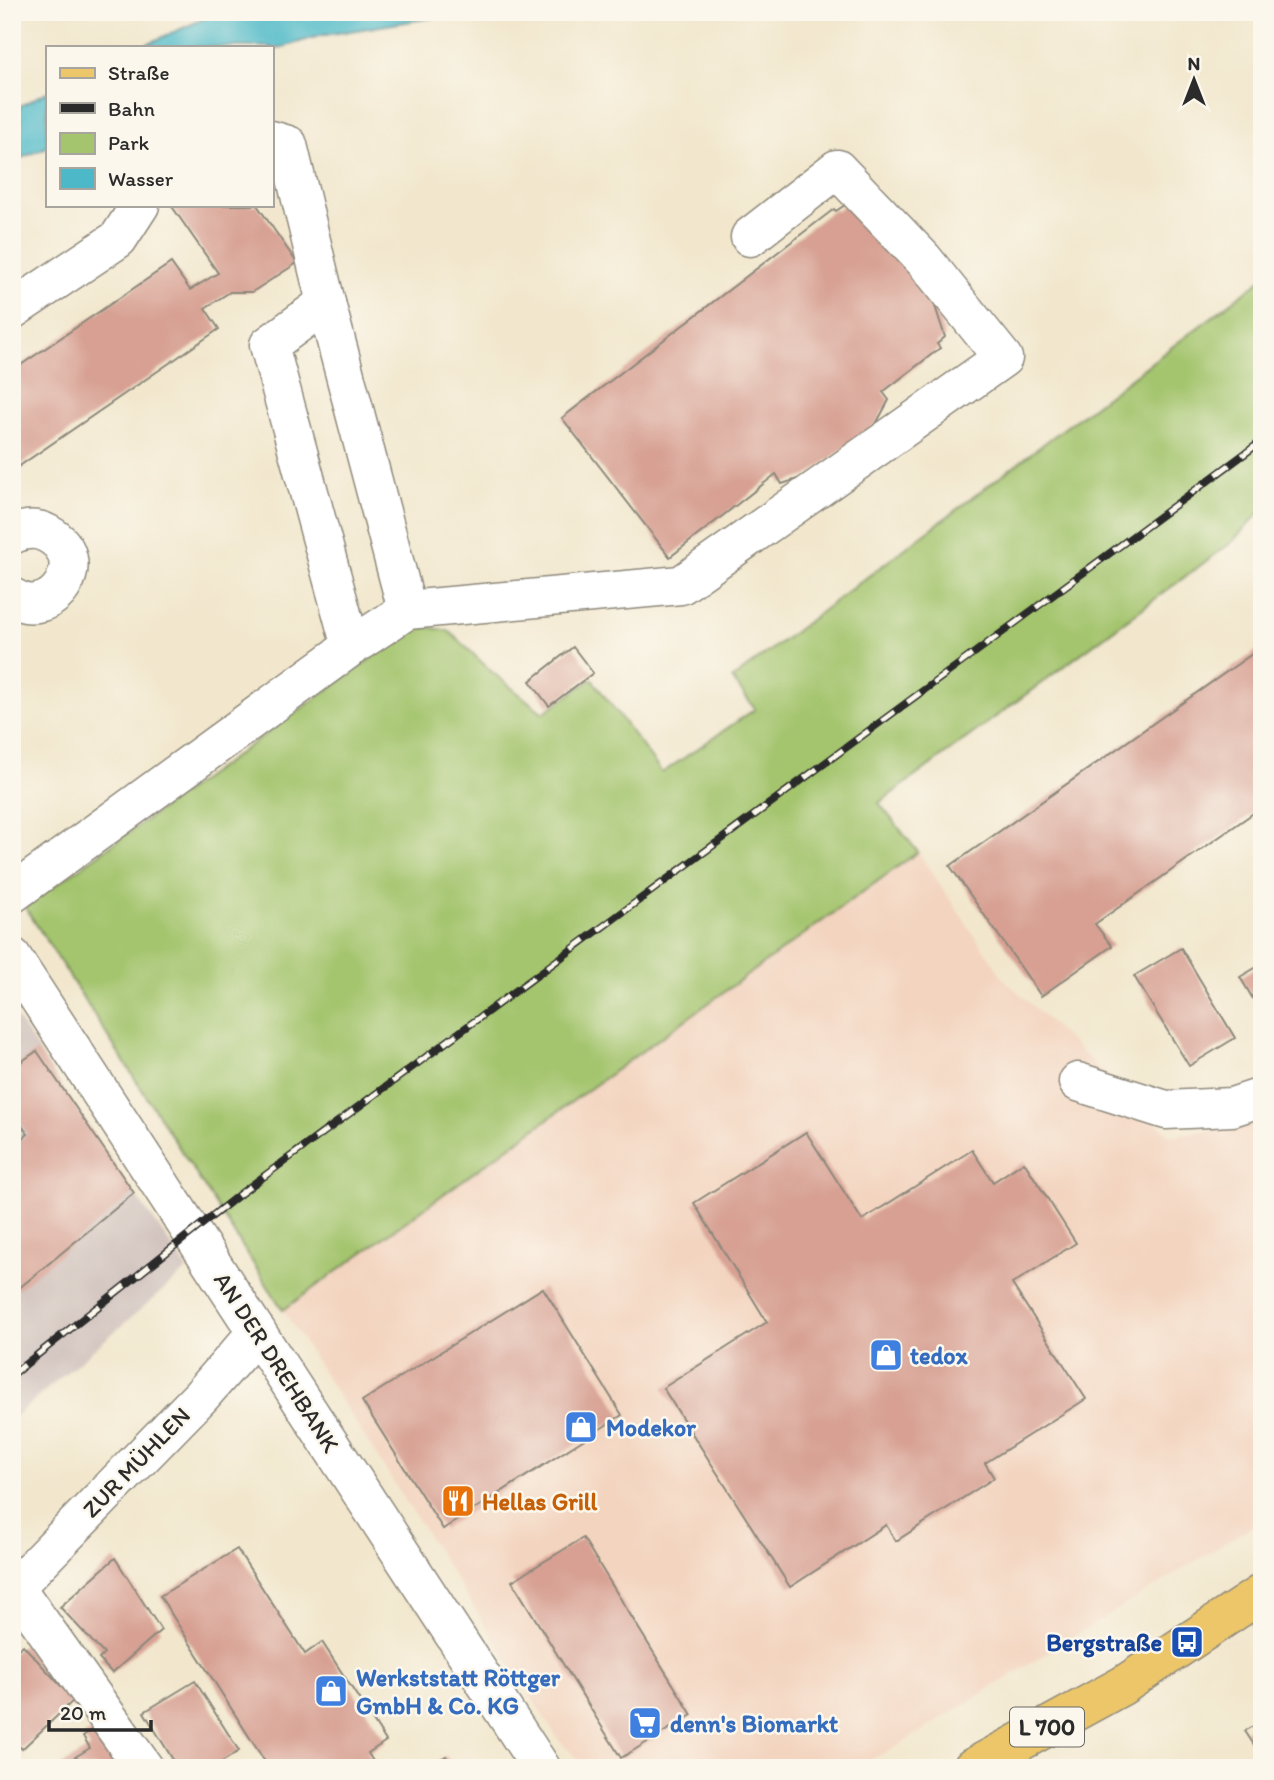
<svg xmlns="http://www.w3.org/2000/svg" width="1274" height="1780" viewBox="0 0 1274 1780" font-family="Itim,sans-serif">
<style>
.built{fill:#f3d4bf}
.industrial{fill:#cfc0bb}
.green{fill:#a4c56e;stroke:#68784c;stroke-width:2}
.water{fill:#4db9c8;stroke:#3c727a;stroke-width:2}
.building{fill:#d7a093}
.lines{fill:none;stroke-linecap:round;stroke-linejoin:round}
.minor-casing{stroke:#8e897c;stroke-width:41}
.major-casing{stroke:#8e897c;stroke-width:41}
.minor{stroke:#fff;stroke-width:38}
.major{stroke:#ecc669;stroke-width:38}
.rail-casing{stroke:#2b2b2b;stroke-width:8}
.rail{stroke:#fbf7ec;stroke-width:5;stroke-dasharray:16;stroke-linecap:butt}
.labels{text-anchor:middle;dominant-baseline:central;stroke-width:5;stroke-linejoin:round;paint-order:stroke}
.shield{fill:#fbf7ec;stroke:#696865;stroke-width:2}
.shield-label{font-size:23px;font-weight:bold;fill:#2b2b2b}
.shop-label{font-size:24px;font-weight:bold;fill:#366cbe;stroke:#fbf7ec;text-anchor:start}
.street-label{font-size:24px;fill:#2b2b2b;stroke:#fbf7ec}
.food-label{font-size:24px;font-weight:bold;fill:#c56008;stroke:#fbf7ec;text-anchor:start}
.transit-label{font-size:24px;font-weight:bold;fill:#164399;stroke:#fbf7ec;text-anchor:end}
</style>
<rect width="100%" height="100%" fill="#fbf7ec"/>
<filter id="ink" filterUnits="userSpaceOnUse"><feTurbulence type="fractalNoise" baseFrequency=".0143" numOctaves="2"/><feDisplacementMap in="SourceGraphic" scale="14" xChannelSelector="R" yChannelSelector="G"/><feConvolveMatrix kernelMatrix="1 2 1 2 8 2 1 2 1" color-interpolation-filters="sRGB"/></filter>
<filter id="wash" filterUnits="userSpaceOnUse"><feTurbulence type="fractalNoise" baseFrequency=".00686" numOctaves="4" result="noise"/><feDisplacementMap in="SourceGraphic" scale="28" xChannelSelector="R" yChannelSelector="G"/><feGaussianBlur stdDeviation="1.57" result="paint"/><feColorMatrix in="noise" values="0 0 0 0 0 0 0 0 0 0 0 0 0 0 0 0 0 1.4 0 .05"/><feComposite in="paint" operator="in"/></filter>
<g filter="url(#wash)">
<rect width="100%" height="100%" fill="#f2e7cd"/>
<polygon class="built" points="918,852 1004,979 1171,1136 1262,1122 1262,1520 891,1750 852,1768 586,1768 558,1739 283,1310"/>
<polygon class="industrial" points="12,1010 92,1133 188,1269 12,1419"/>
<polygon class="green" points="1262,279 1262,510 1232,542 879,803 918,852 283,1310 25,907 411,630 428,627 449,631 492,672 543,713 592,679 662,773 755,709 732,679"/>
<g class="water">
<polygon points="219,12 468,12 319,36 271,51 271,47 140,47"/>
<polygon points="47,92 47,147 12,162 12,110"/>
</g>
<g id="blocks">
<g class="building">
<polygon points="171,205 257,205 297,263 252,292 230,292 205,308 219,329 12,471 12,371 171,263 190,290 218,273"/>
<polygon points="845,205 868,220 934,303 945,337 937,344 940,348 883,392 889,400 876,424 807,476 782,484 776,474 670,557 562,418 834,209 836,211"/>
<polygon points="573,647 593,673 549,706 530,681"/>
<polygon points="1262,647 1262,807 1095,924 1112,946 1041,996 950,866"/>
<polygon points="1181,948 1235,1038 1189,1066 1134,976"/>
<polygon points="1262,964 1262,1014 1240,977"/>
<polygon points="37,1051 134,1193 12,1294 12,1138 17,1143 28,1134 12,1113 12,1068"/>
<polygon points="806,1132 862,1220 972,1150 993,1182 1024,1162 1076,1243 1012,1284 1086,1399 985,1463 994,1478 896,1541 886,1525 790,1587 663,1388 767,1322 694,1203"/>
<polygon points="543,1288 622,1415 443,1529 362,1401"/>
<polygon points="583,1538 692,1715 621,1758 512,1581"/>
<polygon points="237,1549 305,1654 322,1642 386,1741 368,1753 377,1768 269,1768 160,1596"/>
<polygon points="115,1558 161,1630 112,1673 99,1659 104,1654 60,1607"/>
<polygon points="23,1645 74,1700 22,1749 12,1739 12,1654"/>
<polygon points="195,1681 239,1751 212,1768 178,1768 144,1712"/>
<polygon points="1262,1721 1262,1757 1245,1731"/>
<polygon points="95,1728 118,1763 110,1768 57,1768 90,1748 83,1736"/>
<polygon points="446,1756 453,1768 428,1768"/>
</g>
</g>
</g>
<g filter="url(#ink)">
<use href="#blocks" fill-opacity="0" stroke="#8e897c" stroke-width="2"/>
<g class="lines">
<defs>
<g id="minor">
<polyline points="271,140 288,145 326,303"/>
<polyline points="12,310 118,239 140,205"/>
<path d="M12 535C24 529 36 527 48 534 95 559 52 624 12 597"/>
<polyline points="351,647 407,610 681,585 1003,358 924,260 837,169 750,237"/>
<polyline points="12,894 351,647 269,345 326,303 407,610"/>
<polyline points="12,957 541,1768"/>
<polyline points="1078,1082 1166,1110 1232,1107 1262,1097"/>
<polyline points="15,1587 144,1768"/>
<polyline points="12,1590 201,1396 257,1332"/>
</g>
<polyline id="major" points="972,1768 1122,1686 1262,1593"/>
</defs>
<use href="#minor" class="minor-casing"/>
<use href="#major" class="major-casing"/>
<use href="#minor" class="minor"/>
<use href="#major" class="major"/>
<defs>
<polyline id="rail" points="12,1375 240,1194 1262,441"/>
</defs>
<use href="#rail" class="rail-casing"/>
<use href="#rail" class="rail"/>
</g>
</g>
<defs>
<symbol id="shop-square" viewBox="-11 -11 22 22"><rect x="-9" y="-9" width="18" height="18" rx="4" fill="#3f7fe0" stroke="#fbf7ec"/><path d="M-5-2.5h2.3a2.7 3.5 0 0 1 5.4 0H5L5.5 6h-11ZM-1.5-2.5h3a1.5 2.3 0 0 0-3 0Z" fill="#fff"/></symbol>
<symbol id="restaurant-square" viewBox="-11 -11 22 22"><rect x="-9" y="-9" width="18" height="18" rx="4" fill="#e8710a" stroke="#fbf7ec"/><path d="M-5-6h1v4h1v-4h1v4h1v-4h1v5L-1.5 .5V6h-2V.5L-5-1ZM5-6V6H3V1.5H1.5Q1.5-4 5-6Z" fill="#fff"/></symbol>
<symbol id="bus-square" viewBox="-11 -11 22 22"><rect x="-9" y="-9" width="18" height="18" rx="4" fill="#1a4fb4" stroke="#fbf7ec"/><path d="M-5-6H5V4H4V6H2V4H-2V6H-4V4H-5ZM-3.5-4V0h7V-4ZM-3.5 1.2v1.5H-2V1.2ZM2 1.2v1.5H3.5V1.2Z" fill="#fff"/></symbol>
<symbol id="supermarket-square" viewBox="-11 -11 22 22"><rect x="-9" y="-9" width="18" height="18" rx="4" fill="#3f7fe0" stroke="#fbf7ec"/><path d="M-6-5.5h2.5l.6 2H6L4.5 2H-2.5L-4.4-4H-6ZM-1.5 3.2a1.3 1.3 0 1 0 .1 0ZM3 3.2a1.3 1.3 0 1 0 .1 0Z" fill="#fff"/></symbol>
</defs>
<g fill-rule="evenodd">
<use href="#shop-square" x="867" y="1336" width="38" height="38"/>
<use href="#shop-square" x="562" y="1408" width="38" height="38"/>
<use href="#restaurant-square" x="439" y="1482" width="38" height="38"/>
<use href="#bus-square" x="1168" y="1623" width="38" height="38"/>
<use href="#shop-square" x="312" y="1672" width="38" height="38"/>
<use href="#supermarket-square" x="626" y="1704" width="38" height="38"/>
</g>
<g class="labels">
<rect class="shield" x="1010" y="1707.5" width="74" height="39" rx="5"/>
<g class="shield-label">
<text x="1047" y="1727">L 700</text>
</g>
<g class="shop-label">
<text x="910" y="1355">tedox</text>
<text x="606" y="1427">Modekor</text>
<text x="356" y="1677">Werkststatt Röttger<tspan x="356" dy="28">GmbH &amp; Co. KG</tspan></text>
<text x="670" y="1723">denn's Biomarkt</text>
</g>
<g class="street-label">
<text transform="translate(277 1362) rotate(57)">AN DER DREHBANK</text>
<text transform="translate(136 1462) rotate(-46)">ZUR MÜHLEN</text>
</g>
<g class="food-label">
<text x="482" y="1501">Hellas Grill</text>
</g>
<g class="transit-label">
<text x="1162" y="1642">Bergstraße</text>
</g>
</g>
<rect width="1274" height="1780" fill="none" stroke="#fbf7ec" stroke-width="42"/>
<rect x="46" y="46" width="228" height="161" fill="#fbf7ec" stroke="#a8a59f" stroke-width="2"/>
<rect x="60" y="68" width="35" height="10" fill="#ecc669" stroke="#a8a59f" stroke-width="2"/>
<text x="108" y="80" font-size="21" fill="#2b2b2b">Straße</text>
<rect x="60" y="103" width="35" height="10" fill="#2b2b2b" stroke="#a8a59f" stroke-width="2"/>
<text x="108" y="116" font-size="21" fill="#2b2b2b">Bahn</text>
<rect x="60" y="133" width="35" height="21" fill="#a4c56e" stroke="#a8a59f" stroke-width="2"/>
<text x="108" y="150" font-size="21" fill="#2b2b2b">Park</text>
<rect x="60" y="168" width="35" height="21" fill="#4db9c8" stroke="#a8a59f" stroke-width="2"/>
<text x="108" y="186" font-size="21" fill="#2b2b2b">Wasser</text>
<g transform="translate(1194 80)" stroke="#fbf7ec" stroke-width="5" paint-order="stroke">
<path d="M0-5L12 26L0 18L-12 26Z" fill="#2b2b2b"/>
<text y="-10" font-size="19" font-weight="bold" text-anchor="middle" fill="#2b2b2b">N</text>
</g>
<path d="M49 1720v10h102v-10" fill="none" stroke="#2b2b2b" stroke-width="3.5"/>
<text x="60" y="1720" font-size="21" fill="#2b2b2b" stroke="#fbf7ec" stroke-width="5" paint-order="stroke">20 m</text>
</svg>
